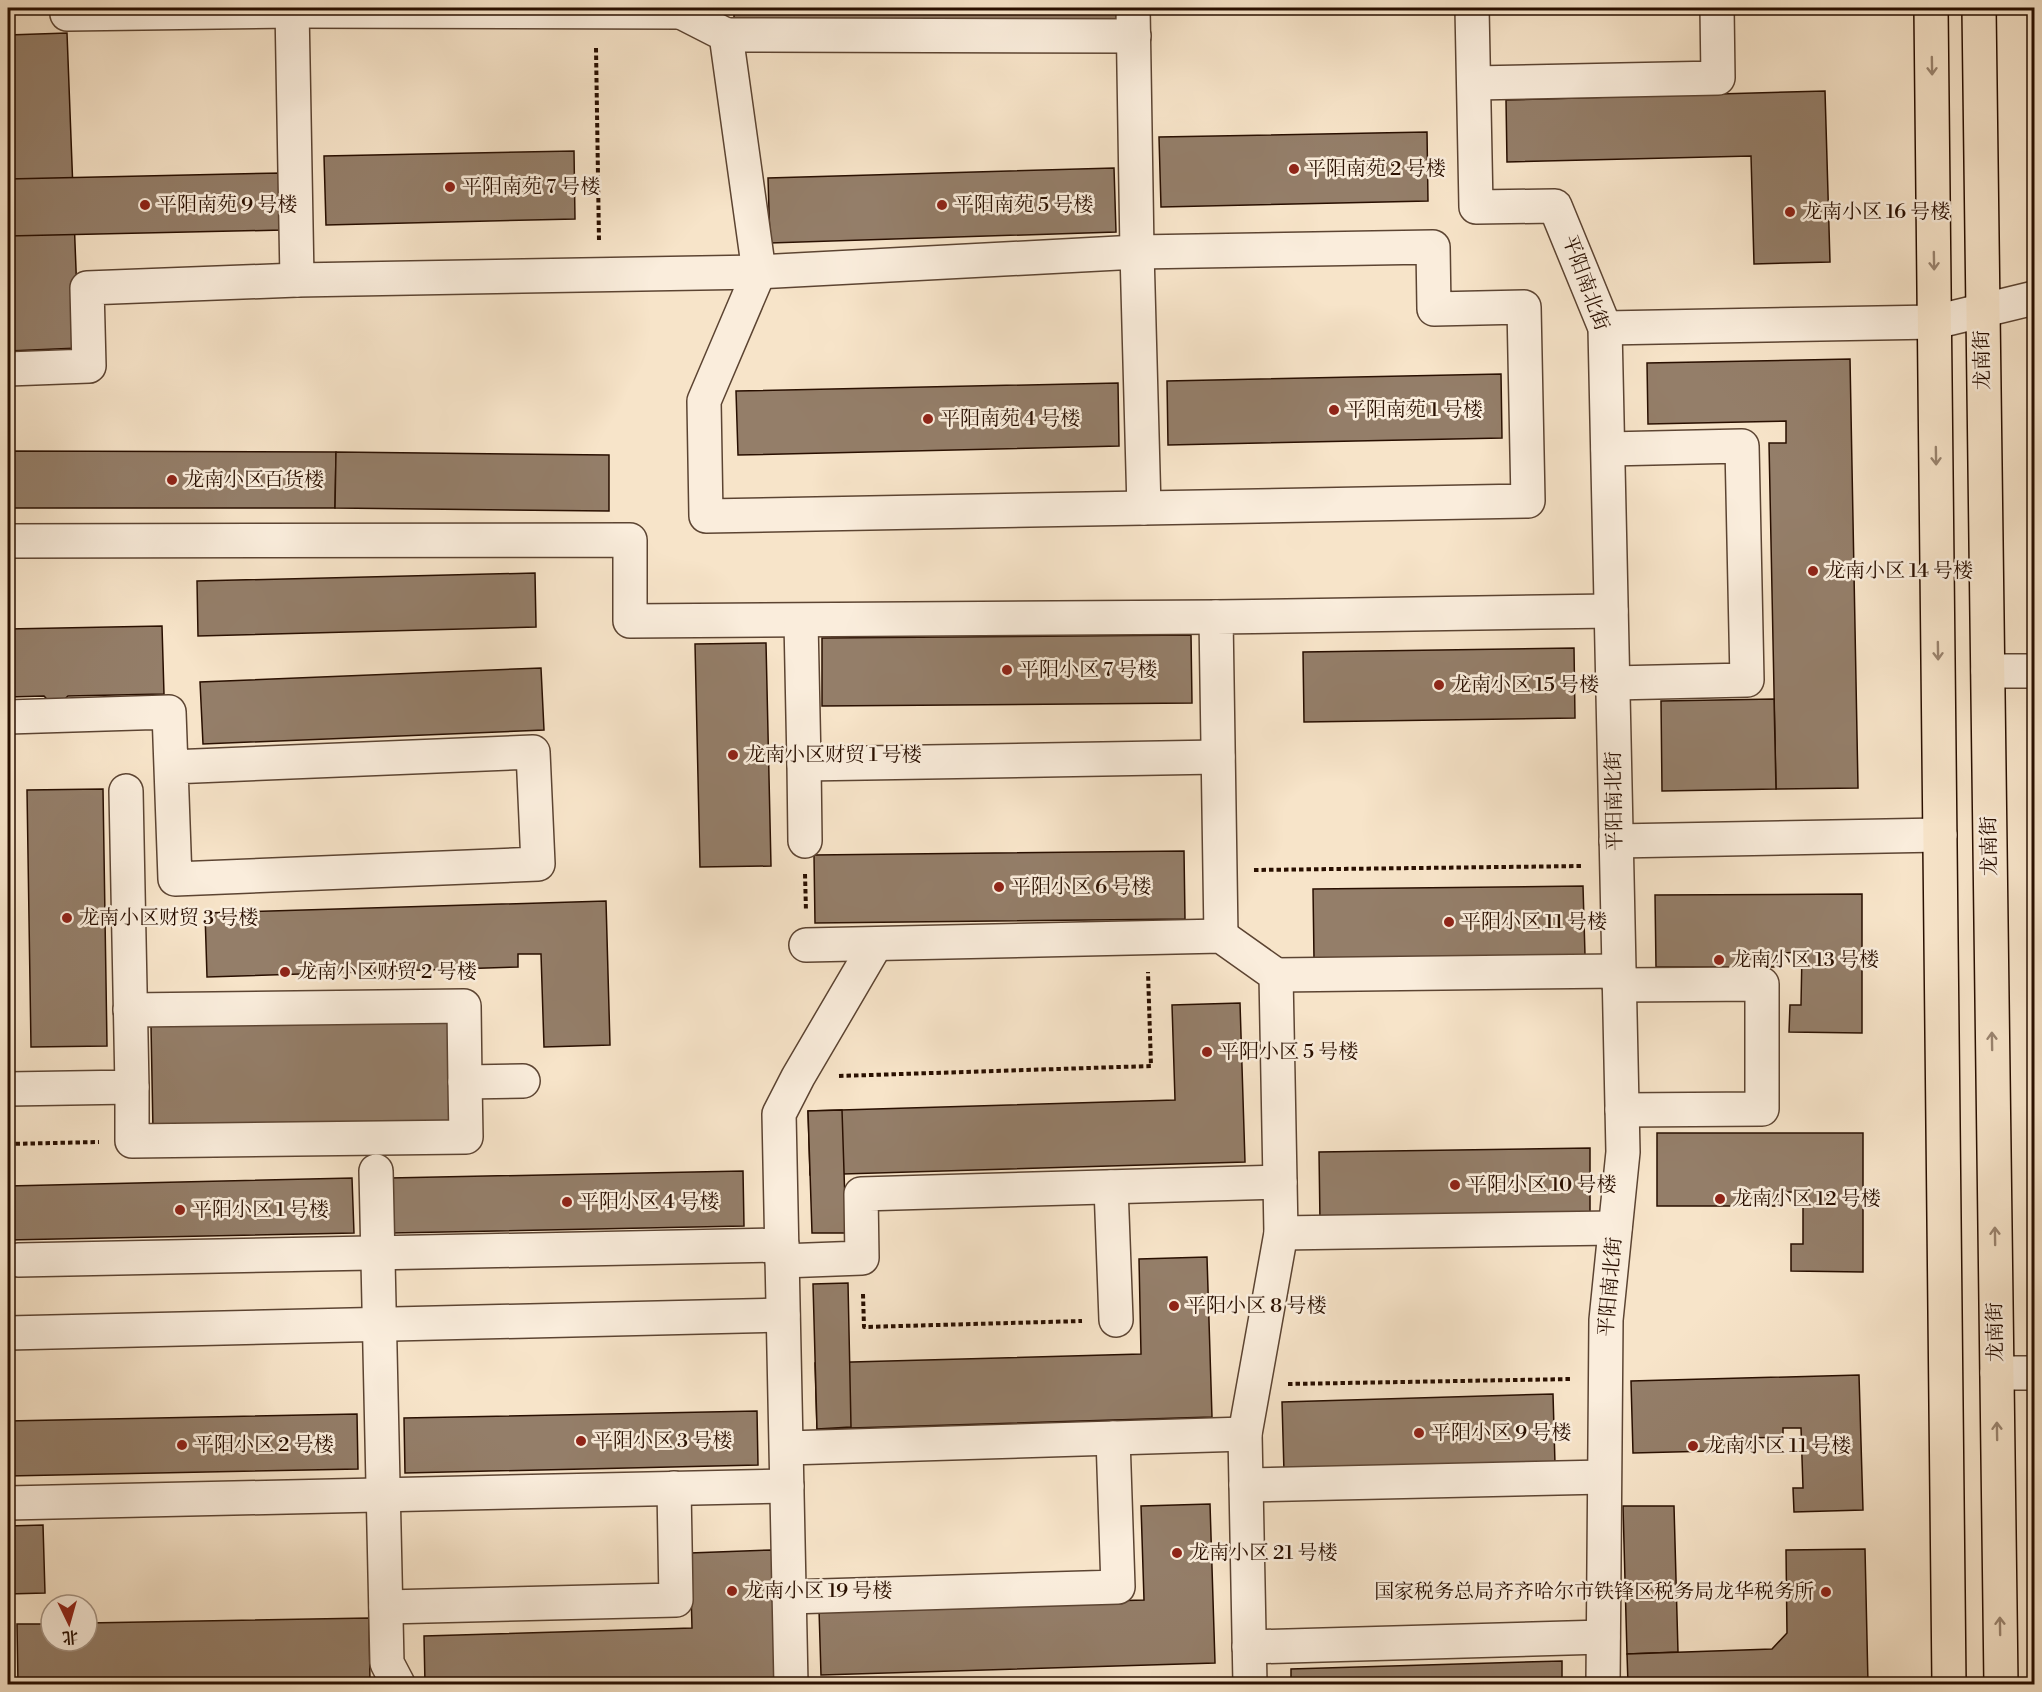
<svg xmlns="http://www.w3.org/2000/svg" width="2042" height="1692" viewBox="0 0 2042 1692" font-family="'Libre Bodoni','Noto Serif SC',serif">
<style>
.building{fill:#947e69;stroke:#290f00;stroke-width:1.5}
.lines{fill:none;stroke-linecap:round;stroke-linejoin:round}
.minor-casing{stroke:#5c4432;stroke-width:36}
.major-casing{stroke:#290f00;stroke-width:36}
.path{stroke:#290f00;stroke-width:4;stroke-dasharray:4.5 3;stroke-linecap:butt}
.minor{stroke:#faeddc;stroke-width:33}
.major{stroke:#f7e4c9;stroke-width:33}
.oneway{stroke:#9a846f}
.poi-dot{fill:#8f2418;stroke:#faeddc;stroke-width:2}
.labels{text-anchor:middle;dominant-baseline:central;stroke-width:5;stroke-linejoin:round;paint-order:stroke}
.poi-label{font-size:20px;fill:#290f00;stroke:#faeddc;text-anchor:start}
.street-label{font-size:20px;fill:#290f00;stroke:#faeddc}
</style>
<rect width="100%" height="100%" fill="#f7e4c9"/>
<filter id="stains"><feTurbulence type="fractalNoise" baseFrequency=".00333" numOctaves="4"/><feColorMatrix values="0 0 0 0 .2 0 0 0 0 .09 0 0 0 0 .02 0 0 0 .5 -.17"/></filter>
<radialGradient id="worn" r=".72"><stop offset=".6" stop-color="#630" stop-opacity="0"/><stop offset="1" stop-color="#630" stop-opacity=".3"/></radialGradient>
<g class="building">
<polygon points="734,8 1120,8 1120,19 734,20"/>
<polygon points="67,33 79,348 8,351 8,35"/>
<polygon points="1825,91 1830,262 1754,264 1751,156 1507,162 1506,100"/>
<polygon points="1427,132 1428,201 1161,207 1159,137"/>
<polygon points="574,151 575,219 326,225 324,156"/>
<polygon points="1114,168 1116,232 770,243 768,178"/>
<polygon points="282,173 283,230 8,236 8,179"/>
<polygon points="1850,359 1858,788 1776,789 1769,443 1786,443 1786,421 1648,424 1647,363"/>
<polygon points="1501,374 1502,438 1168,445 1167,381"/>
<polygon points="1118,383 1119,446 738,455 736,391"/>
<polygon points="8,451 336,452 335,508 8,508"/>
<polygon points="336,452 609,455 609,511 335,508"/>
<polygon points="535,573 536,627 198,636 197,581"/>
<polygon points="162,626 164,694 68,696 55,708 44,696 8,697 8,629"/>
<polygon points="1191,635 1192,703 822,706 822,638"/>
<polygon points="766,643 771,866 700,867 695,644"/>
<polygon points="1574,648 1575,718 1304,722 1303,652"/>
<polygon points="541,668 544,730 203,744 200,682"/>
<polygon points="1774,699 1776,789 1662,791 1661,701"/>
<polygon points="103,789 107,1046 31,1047 27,790"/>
<polygon points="1184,851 1185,919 815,923 814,855"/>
<polygon points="1583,886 1585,955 1314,959 1313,889"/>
<polygon points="1862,894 1862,1033 1789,1032 1790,1005 1801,1005 1802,952 1783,953 1783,967 1656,967 1655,895"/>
<polygon points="606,901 610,1045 544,1047 541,954 518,954 518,967 207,977 205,913"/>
<polygon points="1240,1003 1245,1162 810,1175 808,1111 1175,1100 1172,1005"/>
<polygon points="449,1021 451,1125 153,1130 151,1026"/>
<polygon points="842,1110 846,1233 812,1233 808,1111"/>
<polygon points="1657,1133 1863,1133 1863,1272 1791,1271 1791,1244 1803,1244 1803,1192 1784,1192 1784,1206 1657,1206"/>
<polygon points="1590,1148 1590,1218 1320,1222 1319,1152"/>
<polygon points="743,1171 744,1226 391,1233 390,1178"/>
<polygon points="352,1178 354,1233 8,1240 8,1186"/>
<polygon points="1207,1257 1212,1417 817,1429 815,1363 1141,1354 1139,1259"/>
<polygon points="848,1283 851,1427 817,1429 813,1284"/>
<polygon points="1859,1375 1863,1510 1794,1512 1793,1488 1803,1488 1801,1428 1783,1428 1783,1437 1752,1438 1753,1450 1633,1453 1631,1381"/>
<polygon points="1553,1394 1555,1464 1284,1472 1282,1402"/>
<polygon points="757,1411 758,1465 405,1473 404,1418"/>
<polygon points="357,1414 358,1469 8,1476 8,1421"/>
<polygon points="1210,1504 1215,1663 821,1675 819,1609 1144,1600 1141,1506"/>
<polygon points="1623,1506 1674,1506 1678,1652 1627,1654"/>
<polygon points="43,1525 45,1593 8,1594 8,1526"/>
<polygon points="1865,1549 1868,1684 1628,1684 1627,1654 1772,1649 1787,1633 1786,1550"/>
<polygon points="772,1550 776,1683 425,1684 424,1636 692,1628 690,1553"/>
<polygon points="369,1618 370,1684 18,1684 17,1624 51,1624 51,1641 87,1641 87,1623"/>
<polygon points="1562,1661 1562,1684 1291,1684 1291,1669"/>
</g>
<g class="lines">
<defs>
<g id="minor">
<polyline points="292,8 297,280 759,272 1137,252 1144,508"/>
<polyline points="1472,8 1476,207 1555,206 1605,328 1623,1152 1606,1320 1603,1684"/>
<polyline points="681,12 726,35 759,272 704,401 706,516 1528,501 1524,307 1434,309 1433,247 1137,252 1133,8"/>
<polyline points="67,14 292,11 681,12 681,8"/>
<polyline points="726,35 1134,36"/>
<polyline points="1474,83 1718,78 1717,8"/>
<polyline points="1605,328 1935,322 2034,298"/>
<polyline points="8,369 89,366 87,288 297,280"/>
<polyline points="1608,449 1742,446 1747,680 1613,683"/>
<polyline points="8,541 630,540 630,621 1216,617"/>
<polyline points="801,621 804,764 1218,757"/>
<polyline points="1988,671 2034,671"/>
<polyline points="8,717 169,712 175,879 538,864 533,752 171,767"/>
<polyline points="804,764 805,841"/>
<polyline points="1616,841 1940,835"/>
<polyline points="1221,936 1216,617 1611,611"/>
<polyline points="806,945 1221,936 1276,975 1281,1233 1245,1434 1250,1684"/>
<polyline points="1276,975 1619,971"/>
<polyline points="1619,985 1762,984 1762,1109 1622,1110"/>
<polyline points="130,1010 464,1006 465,1082"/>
<polyline points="132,1087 132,1141 466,1137 465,1082 523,1081"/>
<polyline points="8,1089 132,1087 126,791"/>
<polyline points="376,1171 387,1663 398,1684"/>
<polyline points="1111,1187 1116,1320"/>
<polyline points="1281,1233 1615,1228"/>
<polyline points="18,1260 782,1245"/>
<polyline points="782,1261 862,1258 861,1194 1280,1182"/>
<polyline points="8,1333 783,1315"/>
<polyline points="1997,1373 2034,1373"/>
<polyline points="787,1448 1245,1434"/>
<polyline points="1246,1485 1604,1477"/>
<polyline points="8,1503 787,1486"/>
<polyline points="789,1597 1118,1587 1113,1438"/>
<polyline points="386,1607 676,1600 674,1488"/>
<polyline points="1249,1647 1603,1637"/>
<polyline points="791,1684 779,1114 798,1077 876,944"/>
</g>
<g id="major">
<polyline points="1931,8 1949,1684"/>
<polyline points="1979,8 2001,1684"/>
</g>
</defs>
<use href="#minor" class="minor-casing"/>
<use href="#major" class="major-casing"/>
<g class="path">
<polyline points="596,48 599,241"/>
<polyline points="1254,870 1583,866"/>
<polyline points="805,874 806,911"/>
<polyline points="839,1076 1151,1066 1148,972"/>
<polyline points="8,1144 99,1142"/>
<polyline points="863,1294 864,1327 1082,1321"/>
<polyline points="1288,1384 1572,1379"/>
</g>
<use href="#minor" class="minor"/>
<use href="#major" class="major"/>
</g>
<defs><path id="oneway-shaft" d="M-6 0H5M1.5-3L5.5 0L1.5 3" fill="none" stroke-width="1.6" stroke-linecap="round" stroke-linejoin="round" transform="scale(1.5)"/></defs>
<g class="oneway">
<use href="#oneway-shaft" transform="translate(1932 66) rotate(89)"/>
<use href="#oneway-shaft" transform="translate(1934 261) rotate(89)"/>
<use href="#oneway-shaft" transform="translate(1936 456) rotate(89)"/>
<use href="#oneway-shaft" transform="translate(1938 651) rotate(89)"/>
<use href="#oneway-shaft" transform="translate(1992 1041) rotate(-91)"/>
<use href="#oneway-shaft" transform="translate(1995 1236) rotate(-91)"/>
<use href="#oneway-shaft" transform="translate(1997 1431) rotate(-91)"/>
<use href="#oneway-shaft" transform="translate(2000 1626) rotate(-91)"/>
</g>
<g class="poi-dot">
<circle cx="1294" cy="169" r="6"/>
<circle cx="450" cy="187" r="6"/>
<circle cx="145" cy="205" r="6"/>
<circle cx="942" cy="205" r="6"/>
<circle cx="1790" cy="212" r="6"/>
<circle cx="1334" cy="410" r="6"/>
<circle cx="928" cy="419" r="6"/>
<circle cx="172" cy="480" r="6"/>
<circle cx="1813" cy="571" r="6"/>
<circle cx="1007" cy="670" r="6"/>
<circle cx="1439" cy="685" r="6"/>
<circle cx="733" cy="755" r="6"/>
<circle cx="999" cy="887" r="6"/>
<circle cx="67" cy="918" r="6"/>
<circle cx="1449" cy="922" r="6"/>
<circle cx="1719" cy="960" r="6"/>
<circle cx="285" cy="972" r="6"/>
<circle cx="1207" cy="1052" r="6"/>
<circle cx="1455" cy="1185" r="6"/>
<circle cx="1720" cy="1199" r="6"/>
<circle cx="567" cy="1202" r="6"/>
<circle cx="180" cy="1210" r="6"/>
<circle cx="1174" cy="1306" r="6"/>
<circle cx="1419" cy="1433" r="6"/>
<circle cx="581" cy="1441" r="6"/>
<circle cx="182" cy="1445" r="6"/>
<circle cx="1693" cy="1446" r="6"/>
<circle cx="1177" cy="1553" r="6"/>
<circle cx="732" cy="1591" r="6"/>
<circle cx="1826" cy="1592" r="6"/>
</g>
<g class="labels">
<g class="poi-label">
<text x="1306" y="169">平阳南苑 2 号楼</text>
<text x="462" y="187">平阳南苑 7 号楼</text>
<text x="157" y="205">平阳南苑 9 号楼</text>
<text x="954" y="205">平阳南苑 5 号楼</text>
<text x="1802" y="212">龙南小区 16 号楼</text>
<text x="1346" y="410">平阳南苑 1 号楼</text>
<text x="940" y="419">平阳南苑 4 号楼</text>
<text x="184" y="480">龙南小区百货楼</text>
<text x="1825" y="571">龙南小区 14 号楼</text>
<text x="1019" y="670">平阳小区 7 号楼</text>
<text x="1451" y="685">龙南小区 15 号楼</text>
<text x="745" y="755">龙南小区财贸 1 号楼</text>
<text x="1011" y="887">平阳小区 6 号楼</text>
<text x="79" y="918">龙南小区财贸 3 号楼</text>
<text x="1461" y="922">平阳小区 11 号楼</text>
<text x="1731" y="960">龙南小区 13 号楼</text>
<text x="297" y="972">龙南小区财贸 2 号楼</text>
<text x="1219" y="1052">平阳小区 5 号楼</text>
<text x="1467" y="1185">平阳小区 10 号楼</text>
<text x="1732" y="1199">龙南小区 12 号楼</text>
<text x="579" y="1202">平阳小区 4 号楼</text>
<text x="192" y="1210">平阳小区 1 号楼</text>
<text x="1186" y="1306">平阳小区 8 号楼</text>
<text x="1431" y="1433">平阳小区 9 号楼</text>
<text x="593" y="1441">平阳小区 3 号楼</text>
<text x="194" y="1445">平阳小区 2 号楼</text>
<text x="1705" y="1446">龙南小区 11 号楼</text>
<text x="1189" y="1553">龙南小区 21 号楼</text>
<text x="744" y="1591">龙南小区 19 号楼</text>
<text x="1814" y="1592" text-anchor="end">国家税务总局齐齐哈尔市铁锋区税务局龙华税务所</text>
</g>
<g class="street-label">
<text transform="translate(1585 283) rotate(70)">平阳南北街</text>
<text transform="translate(1983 360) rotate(-91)">龙南街</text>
<text transform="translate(1615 801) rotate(-91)">平阳南北街</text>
<text transform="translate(1990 846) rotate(-91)">龙南街</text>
<text transform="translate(1611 1287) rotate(-85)">平阳南北街</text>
<text transform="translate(1996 1332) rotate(-91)">龙南街</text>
</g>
</g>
<rect width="2042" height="1692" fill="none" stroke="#f7e4c9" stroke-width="30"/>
<rect x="9" y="9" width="2024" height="1674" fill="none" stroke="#290f00" stroke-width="3"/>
<rect x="15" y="15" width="2012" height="1662" fill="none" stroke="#290f00" stroke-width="1.5"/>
<g transform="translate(69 1623) rotate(175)"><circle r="28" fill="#faeddc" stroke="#a69484" stroke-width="1.5"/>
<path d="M0-4.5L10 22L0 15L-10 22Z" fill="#8f2418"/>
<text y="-9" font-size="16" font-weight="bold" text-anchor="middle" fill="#290f00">北</text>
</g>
<rect width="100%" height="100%" filter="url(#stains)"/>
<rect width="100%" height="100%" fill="url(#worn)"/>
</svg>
